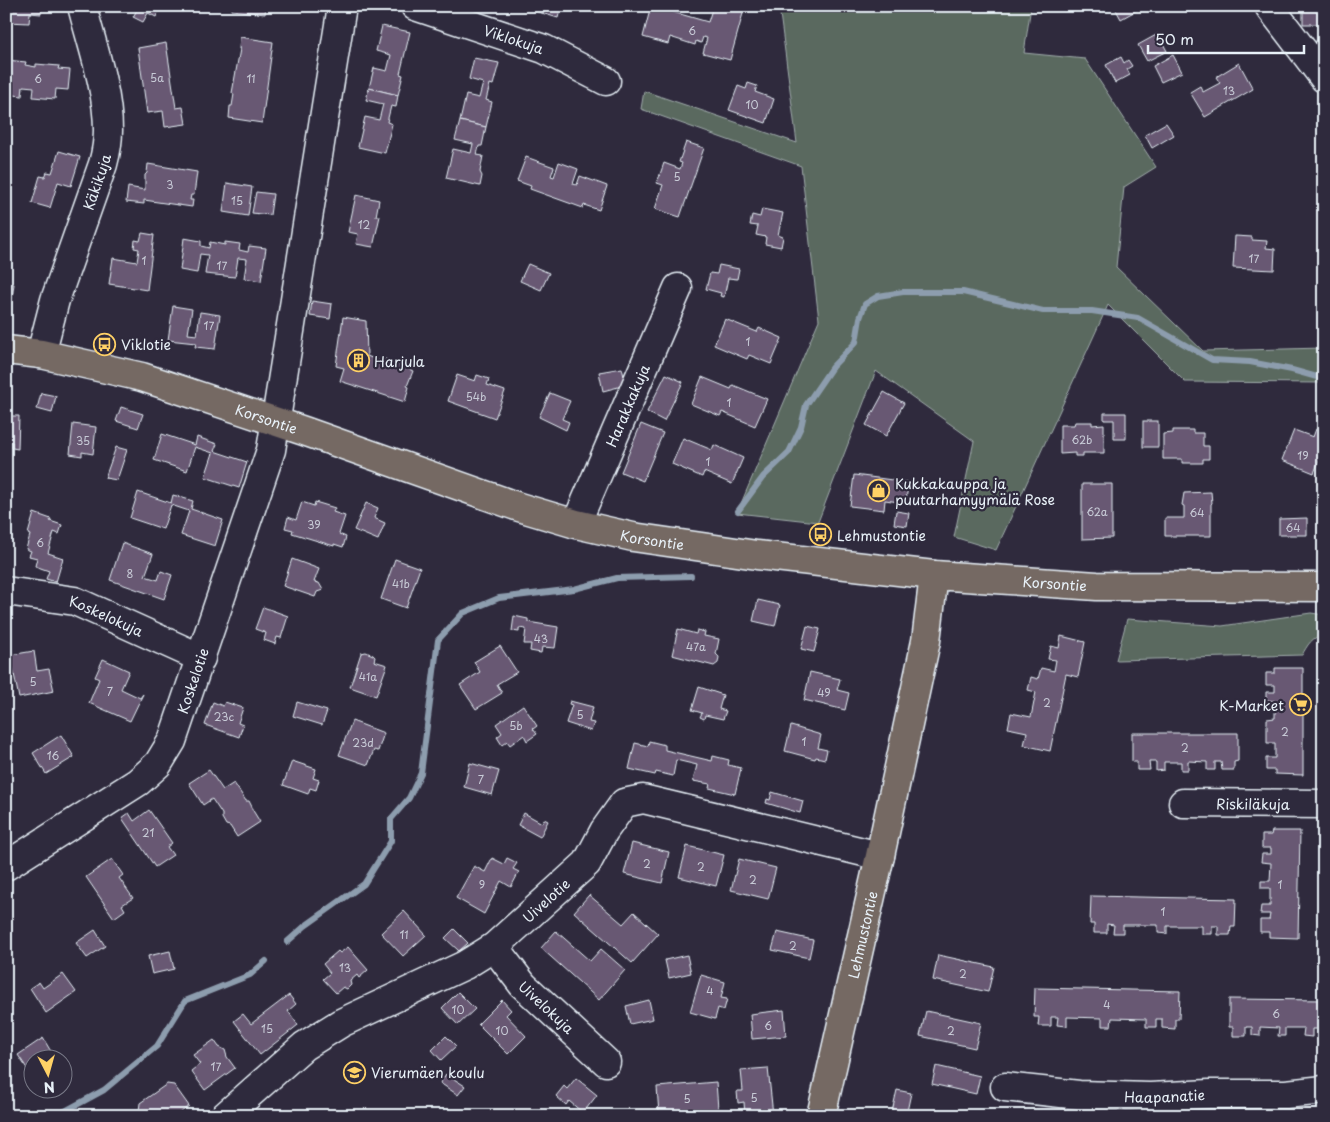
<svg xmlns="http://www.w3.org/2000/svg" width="1330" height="1122" viewBox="0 0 1330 1122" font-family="'Playpen Sans',sans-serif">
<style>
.green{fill:#5a695f;stroke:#a1adac}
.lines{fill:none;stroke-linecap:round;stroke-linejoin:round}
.stream{stroke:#8d9dae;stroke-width:6}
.building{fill:#685973;stroke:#e8f1f8}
.minor-casing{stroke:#e8f1f8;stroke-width:31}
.major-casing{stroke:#e8f1f8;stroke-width:31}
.minor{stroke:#2f2a3d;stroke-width:28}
.major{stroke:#756964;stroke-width:28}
.labels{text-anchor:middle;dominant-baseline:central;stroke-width:4.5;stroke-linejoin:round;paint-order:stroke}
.number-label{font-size:11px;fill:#c8cbd7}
.street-label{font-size:14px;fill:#e8f1f8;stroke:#2f2a3d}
.poi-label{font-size:14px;fill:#e8f1f8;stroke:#2f2a3d;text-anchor:start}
</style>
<rect width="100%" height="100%" fill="#2f2a3d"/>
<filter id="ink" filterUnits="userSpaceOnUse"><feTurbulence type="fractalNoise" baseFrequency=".02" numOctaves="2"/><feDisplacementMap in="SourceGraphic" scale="10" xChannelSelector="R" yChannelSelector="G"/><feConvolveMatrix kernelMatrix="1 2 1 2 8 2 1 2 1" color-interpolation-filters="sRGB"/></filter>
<g filter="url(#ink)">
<g class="green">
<polygon points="779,6 1031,6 1024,53 1085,59 1156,167 1124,187 1116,267 1203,351 1324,348 1324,383 1185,382 1108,305 996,550 954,537 974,441 876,371 818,522 737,513 819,320 801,166 641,109 644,91 797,143"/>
<path d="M1311 613 1324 615V635C1312 636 1307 646 1302 655L1116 660 1127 619 1222 626Z"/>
</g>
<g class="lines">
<g class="stream">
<polyline points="738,511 763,477 789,452 801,427 806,405 832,367 856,342 860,318 865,304 878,296 903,292 963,292 1043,311 1092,311 1138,318 1212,360 1250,362 1292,370 1324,379"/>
<polyline points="287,942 305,926 364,884 391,841 391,819 409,798 421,773 438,640 463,613 499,598 574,589 617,578 691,576"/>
<polyline points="56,1116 104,1090 157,1046 185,1001 250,975 266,961"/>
</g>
</g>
<g class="building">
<polygon points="8,6 42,6 41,14 30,13 29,23 7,22"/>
<polygon points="134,6 161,6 156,17 148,13 143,22 133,17 138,8"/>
<polygon points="232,6 266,6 265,14 232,10"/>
<polygon points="536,6 561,6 558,18 535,11"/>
<polygon points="651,6 670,6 674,7 673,12 708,22 713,6 745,6 730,60 703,53 707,38 703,37 701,43 696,41 695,45 670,37 668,44 643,37"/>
<polygon points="1114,6 1138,6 1139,9 1121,19"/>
<rect x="1303" y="6" width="21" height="18"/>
<polygon points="382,26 410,32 400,74 403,75 398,95 369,88 374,68 387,71 391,55 376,51"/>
<polygon points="1158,34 1167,51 1147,61 1138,45"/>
<polygon points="240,37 273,42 262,123 229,118 230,106 232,106 234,94 232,93 240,49 239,49"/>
<rect x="1316" y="41" width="8" height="9"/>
<polygon points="166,43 176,108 183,107 186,124 165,127 163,111 147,113 138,48"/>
<polygon points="1173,55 1182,72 1161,82 1153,66"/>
<polygon points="1121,57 1124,63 1128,60 1132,66 1127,69 1130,75 1115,83 1106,65"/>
<polygon points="474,58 499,63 493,85 490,84 486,100 492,102 486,127 460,121 466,95 479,98 483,83 469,79"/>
<polygon points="6,60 26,62 25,65 36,67 36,64 59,66 58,69 70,70 68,90 56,89 55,99 33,97 34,87 23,86 22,96 6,94"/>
<polygon points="1239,63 1253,89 1205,117 1190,92 1200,86 1203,92 1220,83 1216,77"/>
<polygon points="748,83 757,86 755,92 774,99 766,123 729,110 738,86 746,89"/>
<polygon points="369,88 398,95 396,107 391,106 387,122 392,124 385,153 358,147 365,117 379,120 383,104 366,100"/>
<polygon points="460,121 486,127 482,146 479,146 477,155 483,156 480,172 482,176 480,186 446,178 453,149 471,153 473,144 455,140"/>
<polygon points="1166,123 1174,135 1152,148 1145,135"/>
<polygon points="686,142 704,148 680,217 655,209 663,185 657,183 664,163 680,169 682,163 679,162"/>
<polygon points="59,151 80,157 71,186 58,182 50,208 32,203 40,176 45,177 47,172 52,173"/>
<polygon points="526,157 554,167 551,176 554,177 559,162 578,169 573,184 577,185 580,176 607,186 599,210 584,205 583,208 530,189 531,186 517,181"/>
<polygon points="148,164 197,172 194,195 191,195 190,200 193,200 192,207 144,200 144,204 126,202 128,187 145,190 145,175 147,173"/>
<polygon points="227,183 252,187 248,216 223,212"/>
<polygon points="256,192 273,194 270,215 252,213"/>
<polygon points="356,195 379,200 376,216 380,216 373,247 356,244 358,234 348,232"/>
<polygon points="762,209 783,213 778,235 783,237 781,247 765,244 766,237 756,235 758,226 750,225 752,215 760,217"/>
<polygon points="142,233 154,235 147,290 109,284 113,258 137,262 139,249 134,248 135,240 140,241"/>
<polygon points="1235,236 1252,237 1252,240 1267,241 1266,248 1275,249 1274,270 1233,268"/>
<polygon points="184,238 201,241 201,246 209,248 210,242 225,245 225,242 240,244 239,250 248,252 249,246 266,248 261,281 244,278 247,259 238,258 235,277 205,274 208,255 200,254 197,273 180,270"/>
<polygon points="528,264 549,273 541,290 520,281"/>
<polygon points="719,265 739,269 737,279 728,278 724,297 720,296 721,293 706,289 710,273 717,274"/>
<polygon points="6,282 14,284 11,305 6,304"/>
<polygon points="312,301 332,304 330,319 310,316"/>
<polygon points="173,306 192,309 188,334 197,335 200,312 220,315 215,349 195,347 196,343 168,340"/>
<polygon points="343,317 366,321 367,356 384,363 385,359 413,371 407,386 409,387 405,402 340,381 344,368 336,366"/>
<polygon points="725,319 757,332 759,328 782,338 771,364 749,355 747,359 714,345"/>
<polygon points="102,339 115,342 114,345 101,342"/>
<polygon points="622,368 626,385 603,391 599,372"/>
<polygon points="666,374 683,382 664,421 647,412"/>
<polygon points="457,375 475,381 477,375 489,379 487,385 505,391 495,418 448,401"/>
<polygon points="702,377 731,389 733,385 767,399 755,426 722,412 720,416 691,404"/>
<polygon points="884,392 904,403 886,436 866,425"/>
<polygon points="41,393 56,396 52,413 37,409"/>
<polygon points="550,393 570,401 562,419 569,422 566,430 539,417"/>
<polygon points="121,407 143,414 138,428 116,421"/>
<polygon points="1104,413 1126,413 1126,439 1114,439 1114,420 1104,420"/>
<polygon points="6,416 19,416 18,449 12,448 12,442 6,441"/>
<rect x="1143" y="421" width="15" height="26"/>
<polygon points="1075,422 1092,422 1092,425 1104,424 1104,453 1083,453 1083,456 1075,456 1075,453 1060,454 1060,425 1074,425"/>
<polygon points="73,424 96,427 93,454 82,452 82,456 70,454"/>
<polygon points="641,424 663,433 643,481 621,472"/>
<polygon points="1316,429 1324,432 1324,449 1314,473 1282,460 1294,430 1313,437"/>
<polygon points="1173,430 1193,430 1193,433 1203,433 1203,446 1209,446 1209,459 1203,459 1203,463 1182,463 1182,459 1163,459 1163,434 1173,433"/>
<polygon points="162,434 195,445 197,437 217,444 214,451 247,462 239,488 205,477 213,453 195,447 187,471 154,460"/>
<polygon points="683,438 712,450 714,445 743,458 732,484 704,472 702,477 672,464"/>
<polygon points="116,447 127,450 117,480 105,478"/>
<polygon points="854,475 908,482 906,503 885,500 884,510 850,506"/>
<polygon points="1082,484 1112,484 1112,538 1082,539"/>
<polygon points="138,492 171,503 173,495 193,501 191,509 223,520 215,546 181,535 189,511 171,505 163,529 130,518"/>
<polygon points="1211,492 1212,503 1211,504 1211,536 1165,536 1165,518 1184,518 1184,506 1182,505 1184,493"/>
<polygon points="302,502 314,506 315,502 335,508 333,512 345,516 339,534 346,537 343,547 334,544 334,546 292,533 293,530 285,528 288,517 296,520"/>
<polygon points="366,503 378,508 374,518 385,523 378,540 354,530"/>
<polygon points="896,511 909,513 907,526 894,524"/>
<polygon points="34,513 51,519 50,521 62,525 59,534 54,532 48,553 63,558 56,582 46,579 49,571 35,566 37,558 29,556 31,551 26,549 30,535 28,534"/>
<polygon points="1307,518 1307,535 1279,535 1279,519"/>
<polygon points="122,543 153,554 145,576 158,580 161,571 172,575 164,599 110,580"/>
<polygon points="292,559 319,569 314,582 319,583 323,590 317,592 315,597 283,586"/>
<polygon points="395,559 420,568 406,608 381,599"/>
<polygon points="758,600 780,605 775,626 753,621"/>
<polygon points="263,607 288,616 281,638 277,637 275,644 264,640 266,633 255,629"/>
<polygon points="514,616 528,619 528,622 558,627 555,648 542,647 541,653 530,651 531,644 524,644 526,629 519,628 519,632 512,631"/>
<polygon points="807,626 820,629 814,652 801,649"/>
<polygon points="678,629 696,634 697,630 705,632 704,636 719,639 716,654 719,657 718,663 714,666 672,655"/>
<polygon points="1061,636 1085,642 1078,677 1066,674 1050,751 1024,745 1027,732 1008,728 1011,713 1031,717 1036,692 1028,690 1031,677 1038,679 1041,668 1054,671 1056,660 1048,659 1051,646 1059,648"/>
<polygon points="500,646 517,672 497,684 502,693 476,709 460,685 480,672 474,662"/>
<polygon points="34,651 37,671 49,669 54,691 19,698 10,655"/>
<polygon points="366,652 373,655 375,657 374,661 387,665 376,696 350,687 361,653"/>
<polygon points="103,659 129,671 121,689 140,698 143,694 130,721 89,703 99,679 95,677"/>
<polygon points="1275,668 1303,668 1303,775 1275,774 1275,770 1266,770 1266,758 1275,758 1275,743 1267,743 1267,719 1275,718 1275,701 1266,700 1266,692 1275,692 1275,685 1266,685 1266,673 1275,673"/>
<polygon points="810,672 840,679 837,690 849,693 845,710 804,700"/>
<polygon points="699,687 723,695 719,709 726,711 723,719 705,715 704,719 700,717 702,713 692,710"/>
<polygon points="570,701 593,707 589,722 594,723 591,731 566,723 572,705 569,704"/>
<polygon points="213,702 223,706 225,702 243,708 238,723 243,725 239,737 205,725"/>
<polygon points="297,702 327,711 322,725 293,716"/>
<polygon points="523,705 537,726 533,729 537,734 527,741 524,735 510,745 507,741 502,745 497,737 502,733 496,724"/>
<polygon points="352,721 384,733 378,751 374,750 368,765 339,755"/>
<polygon points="791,726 821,735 818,748 827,750 825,759 816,757 815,759 785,751"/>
<polygon points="1132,733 1238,733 1238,761 1234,762 1234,770 1222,770 1221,762 1215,762 1215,770 1207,770 1207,762 1188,761 1188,770 1181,770 1181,762 1164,762 1164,770 1156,771 1156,762 1149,762 1150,770 1137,770 1137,762 1132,762"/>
<polygon points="61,735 74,757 46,774 33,753"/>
<polygon points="649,741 665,745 665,750 712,761 713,756 729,760 728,765 741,768 735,794 709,788 710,784 693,781 697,765 676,760 673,776 656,772 655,775 629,769 635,743 648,746"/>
<polygon points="292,761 316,769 313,778 319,780 316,790 310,788 308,794 283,785"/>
<polygon points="470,763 499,771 492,795 464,787"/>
<polygon points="209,770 223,790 234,783 246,801 249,801 252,807 252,809 260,822 237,837 230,826 226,825 222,818 222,814 212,799 203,805 189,783"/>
<polygon points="772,792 803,801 800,813 766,803 767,799 770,800"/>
<polygon points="149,810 172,843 167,847 173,855 155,867 122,818 129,813 134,821"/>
<polygon points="524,813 542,823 544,819 548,821 540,837 518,825"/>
<polygon points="1272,831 1300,831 1298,938 1269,937 1269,932 1260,932 1260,920 1269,920 1270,914 1260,914 1261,906 1270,906 1270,888 1261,888 1261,881 1270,881 1271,863 1261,862 1262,854 1271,854 1271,848 1262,848 1262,835 1271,835"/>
<polygon points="632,843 669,852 662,883 624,874"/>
<polygon points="687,846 724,855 716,886 679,877"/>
<polygon points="492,858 504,864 507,858 517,863 513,869 519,872 511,887 501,881 484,914 456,898 474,866 485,872"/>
<polygon points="112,859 123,875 119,878 133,898 122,905 125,910 114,918 86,877"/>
<polygon points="739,859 776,868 768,899 731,890"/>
<polygon points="589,895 623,924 634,912 658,934 632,963 574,912"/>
<polygon points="1091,896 1236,899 1235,927 1231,927 1230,935 1218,935 1218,926 1212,926 1212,934 1202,934 1202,926 1167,926 1167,934 1158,933 1158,925 1123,925 1123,933 1113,933 1114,925 1107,924 1107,933 1094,933 1094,924 1090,924"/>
<polygon points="404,911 426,935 403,956 381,933"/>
<polygon points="454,929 468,943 459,951 445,938"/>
<polygon points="95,930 105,946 87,958 76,943"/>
<polygon points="556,931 590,961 601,949 625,970 599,1000 541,948"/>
<polygon points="777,932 813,940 809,958 772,950"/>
<polygon points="348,947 368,970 359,978 357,975 350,981 351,985 347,989 343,987 336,993 323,979 330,973 323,964 338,951 340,953"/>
<polygon points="170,951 174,969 152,974 148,956"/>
<polygon points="687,955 691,973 669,978 665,960"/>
<polygon points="938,955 994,967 988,992 933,980"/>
<polygon points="63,974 76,992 46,1013 30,988 39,982 43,988"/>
<polygon points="701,975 725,982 721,998 727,999 724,1010 718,1008 715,1019 690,1012"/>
<polygon points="1035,988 1180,991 1179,1019 1175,1019 1175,1029 1162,1028 1162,1019 1156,1019 1156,1027 1146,1027 1146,1019 1112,1018 1111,1026 1102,1026 1102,1018 1067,1017 1067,1026 1057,1025 1058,1017 1051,1017 1051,1026 1038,1026 1039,1017 1034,1017"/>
<polygon points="458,992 475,1009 458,1025 442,1008"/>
<polygon points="289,995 296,1004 288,1011 298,1025 260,1055 234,1021 243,1014 251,1024"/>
<polygon points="1229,999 1324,1000 1324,1038 1318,1038 1318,1029 1312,1029 1312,1037 1303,1036 1304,1028 1285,1028 1285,1036 1278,1036 1279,1028 1260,1027 1260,1036 1252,1035 1252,1027 1246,1027 1246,1036 1233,1036 1233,1027 1229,1027"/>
<polygon points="502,1000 511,1010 506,1015 526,1036 508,1054 478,1024"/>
<polygon points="649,1000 653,1019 630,1024 626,1006"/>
<polygon points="784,1010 786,1036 752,1039 750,1014"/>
<polygon points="926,1011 981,1023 975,1048 920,1036"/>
<polygon points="446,1036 456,1046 441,1060 432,1050"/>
<polygon points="43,1038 56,1060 32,1060 32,1076 18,1055"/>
<polygon points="214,1040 219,1047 225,1050 227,1057 235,1068 205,1090 191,1071 200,1064 193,1055"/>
<polygon points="936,1066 980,1076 976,1094 932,1084"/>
<polygon points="768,1068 773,1115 745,1116 744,1102 738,1103 737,1091 743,1091 741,1070"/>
<polygon points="446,1074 465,1086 458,1095 440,1083"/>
<polygon points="576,1078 597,1095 583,1113 569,1101 566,1105 556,1096 564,1086 567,1089"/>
<polygon points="716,1082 718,1109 688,1112 689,1116 677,1116 677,1113 659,1114 657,1087"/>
<polygon points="167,1084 174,1085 189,1106 176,1116 142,1116 139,1111 140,1103"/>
<polygon points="897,1090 911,1093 906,1116 891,1116"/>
</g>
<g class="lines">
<defs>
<g id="minor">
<path id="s1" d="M415 6 544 49 606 81"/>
<polyline points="1269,6 1324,78"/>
<path id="s2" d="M41 354 55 300 103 164C106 153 108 141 108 130 108 90 92 45 82 6"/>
<path id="s3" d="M576 524 678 288"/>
<path id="s4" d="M6 591 75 601 201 658"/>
<path id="s5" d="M1183 803 1324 804"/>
<path id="s6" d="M6 866 138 782 158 764 172 741 271 450 342 6"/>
<path id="s7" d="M494 947 523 985 606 1062"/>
<path id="s8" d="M1005 1087 1079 1095 1150 1097 1209 1094H1286L1324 1090"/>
<path id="s9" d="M225 1116 304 1046 341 1023 465 965 494 947 587 863 604 831 624 803 643 799 880 856"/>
</g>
<g id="major">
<path id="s10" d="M6 350 41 354 142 377 304 431 519 507 576 524 633 537 757 555 934 575 1097 586 1324 587"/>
<path id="s11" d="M821 1116 880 856 926 641 934 575"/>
</g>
</defs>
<use href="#minor" class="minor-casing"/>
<use href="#major" class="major-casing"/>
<use href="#minor" class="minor"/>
<use href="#major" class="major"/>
</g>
</g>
<defs>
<symbol id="bus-ring" viewBox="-11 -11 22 22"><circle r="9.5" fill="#2f2a3d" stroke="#ffd166" stroke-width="1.5"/><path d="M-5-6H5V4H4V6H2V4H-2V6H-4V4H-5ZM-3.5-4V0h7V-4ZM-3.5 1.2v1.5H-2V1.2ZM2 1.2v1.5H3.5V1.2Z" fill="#ffd166"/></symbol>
<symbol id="building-ring" viewBox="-11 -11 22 22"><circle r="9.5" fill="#2f2a3d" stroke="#ffd166" stroke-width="1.5"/><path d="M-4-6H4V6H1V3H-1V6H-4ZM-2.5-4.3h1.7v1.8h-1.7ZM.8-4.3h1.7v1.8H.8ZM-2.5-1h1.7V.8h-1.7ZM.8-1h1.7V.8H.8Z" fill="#ffd166"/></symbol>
<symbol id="shop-ring" viewBox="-11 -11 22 22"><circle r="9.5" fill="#2f2a3d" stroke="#ffd166" stroke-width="1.5"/><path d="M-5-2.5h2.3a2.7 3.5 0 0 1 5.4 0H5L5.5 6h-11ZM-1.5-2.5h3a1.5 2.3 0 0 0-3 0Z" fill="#ffd166"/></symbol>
<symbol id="supermarket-ring" viewBox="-11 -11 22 22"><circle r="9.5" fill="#2f2a3d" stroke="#ffd166" stroke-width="1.5"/><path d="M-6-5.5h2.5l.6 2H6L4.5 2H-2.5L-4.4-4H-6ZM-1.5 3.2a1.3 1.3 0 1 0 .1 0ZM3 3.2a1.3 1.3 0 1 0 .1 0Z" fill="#ffd166"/></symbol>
<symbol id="school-ring" viewBox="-11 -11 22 22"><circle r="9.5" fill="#2f2a3d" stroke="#ffd166" stroke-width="1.5"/><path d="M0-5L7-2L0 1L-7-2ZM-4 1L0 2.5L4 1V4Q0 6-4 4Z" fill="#ffd166"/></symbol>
</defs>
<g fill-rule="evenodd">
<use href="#bus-ring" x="92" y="332" width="25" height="25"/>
<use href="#building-ring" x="346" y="348" width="25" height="25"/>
<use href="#shop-ring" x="866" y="478" width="25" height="25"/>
<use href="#bus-ring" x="808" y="522" width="25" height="25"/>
<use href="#supermarket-ring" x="1288" y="692" width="25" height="25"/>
<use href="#school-ring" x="342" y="1060" width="25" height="25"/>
</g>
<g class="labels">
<g class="number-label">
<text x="692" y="30">6</text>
<text x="157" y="77">5a</text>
<text x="38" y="78">6</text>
<text x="251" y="78">11</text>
<text x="1229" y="90">13</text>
<text x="752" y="104">10</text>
<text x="677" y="176">5</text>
<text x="170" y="184">3</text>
<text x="237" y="200">15</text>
<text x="364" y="224">12</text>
<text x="1254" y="258">17</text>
<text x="144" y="260">1</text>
<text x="222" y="265">17</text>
<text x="209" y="325">17</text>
<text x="748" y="341">1</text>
<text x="476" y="396">54b</text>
<text x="729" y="402">1</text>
<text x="1082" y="439">62b</text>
<text x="83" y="440">35</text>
<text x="1303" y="455">19</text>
<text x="708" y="461">1</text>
<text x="1097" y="511">62a</text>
<text x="1197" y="512">64</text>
<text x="314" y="524">39</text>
<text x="1293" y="527">64</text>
<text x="40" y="542">6</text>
<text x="130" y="573">8</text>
<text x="401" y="583">41b</text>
<text x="541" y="638">43</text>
<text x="696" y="646">47a</text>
<text x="368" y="676">41a</text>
<text x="33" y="681">5</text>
<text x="110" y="691">7</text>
<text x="824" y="692">49</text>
<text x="1047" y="702">2</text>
<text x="580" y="714">5</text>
<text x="224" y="716">23c</text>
<text x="516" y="725">5b</text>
<text x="1285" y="731">2</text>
<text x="804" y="741">1</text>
<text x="363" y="742">23d</text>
<text x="1185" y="747">2</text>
<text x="53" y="755">16</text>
<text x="481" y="779">7</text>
<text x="148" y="832">21</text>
<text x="647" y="863">2</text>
<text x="701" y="866">2</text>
<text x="753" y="879">2</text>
<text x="482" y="884">9</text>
<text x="1280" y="884">1</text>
<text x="1163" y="911">1</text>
<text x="404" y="934">11</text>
<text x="793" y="945">2</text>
<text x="345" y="967">13</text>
<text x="963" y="973">2</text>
<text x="710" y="990">4</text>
<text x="1107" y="1004">4</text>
<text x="458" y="1009">10</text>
<text x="1276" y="1013">6</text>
<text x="768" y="1025">6</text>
<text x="267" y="1028">15</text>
<text x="502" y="1030">10</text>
<text x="951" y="1030">2</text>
<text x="216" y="1066">17</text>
<text x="754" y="1097">5</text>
<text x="687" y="1098">5</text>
</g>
<g class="street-label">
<text stroke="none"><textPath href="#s1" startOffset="104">Viklokuja</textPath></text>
<text stroke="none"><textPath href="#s2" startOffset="181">Käkikuja</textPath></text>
<text stroke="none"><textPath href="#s3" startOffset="129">Harakkakuja</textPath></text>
<text stroke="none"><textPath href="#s10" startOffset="270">Korsontie</textPath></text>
<text stroke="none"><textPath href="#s10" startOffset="675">Korsontie</textPath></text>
<text stroke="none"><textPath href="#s10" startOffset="1080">Korsontie</textPath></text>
<text stroke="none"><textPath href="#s4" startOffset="104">Koskelokuja</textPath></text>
<text stroke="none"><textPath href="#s6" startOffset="274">Koskelotie</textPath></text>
<text stroke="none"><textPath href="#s5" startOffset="70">Riskiläkuja</textPath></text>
<text stroke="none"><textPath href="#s9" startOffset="390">Uivelotie</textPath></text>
<text stroke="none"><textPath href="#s11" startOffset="186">Lehmustontie</textPath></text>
<text stroke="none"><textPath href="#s7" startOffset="80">Uivelokuja</textPath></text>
<text stroke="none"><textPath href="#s8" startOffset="160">Haapanatie</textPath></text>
</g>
<g class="poi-label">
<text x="121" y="344">Viklotie</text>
<text x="374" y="361">Harjula</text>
<text x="895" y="483">Kukkakauppa ja<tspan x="895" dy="16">puutarhamyymälä Rose</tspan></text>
<text x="837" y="535">Lehmustontie</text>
<text x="1284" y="705" text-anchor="end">K-Market</text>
<text x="371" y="1072">Vierumäen koulu</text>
</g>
</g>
<rect width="1330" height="1122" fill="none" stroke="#2f2a3d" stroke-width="25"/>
<rect x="12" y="12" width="1305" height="1097" fill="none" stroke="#e8f1f8" stroke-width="2" filter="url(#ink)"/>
<g transform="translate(48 1074) rotate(174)"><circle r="24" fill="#2f2a3d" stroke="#797a88"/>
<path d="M0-4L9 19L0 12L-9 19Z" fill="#ffd166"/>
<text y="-8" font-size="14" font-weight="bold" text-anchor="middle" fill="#e8f1f8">N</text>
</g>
<path d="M1148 45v8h156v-8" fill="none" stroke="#e8f1f8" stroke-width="2.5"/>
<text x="1155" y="45" font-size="15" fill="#e8f1f8" stroke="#2f2a3d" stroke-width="4" paint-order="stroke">50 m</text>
</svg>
